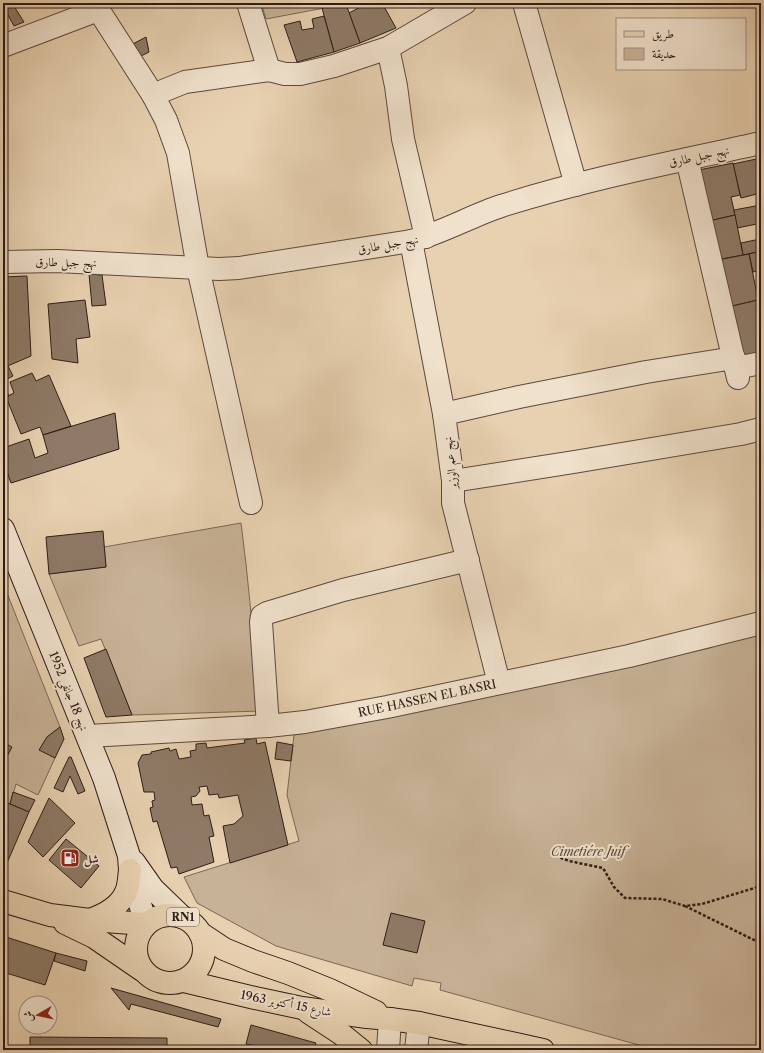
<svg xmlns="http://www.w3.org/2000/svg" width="764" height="1053" viewBox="0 0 764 1053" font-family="'Libre Caslon Text',Amiri,serif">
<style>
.green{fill:#c8b297;stroke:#7a6756}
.building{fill:#8e7a67;stroke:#2d1c16}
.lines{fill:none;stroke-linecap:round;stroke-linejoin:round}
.minor-casing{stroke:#5c493d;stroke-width:24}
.secondary-casing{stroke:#2d1c16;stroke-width:24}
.primary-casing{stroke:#2d1c16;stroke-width:24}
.path{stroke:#2d1c16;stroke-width:2.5;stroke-dasharray:3 2;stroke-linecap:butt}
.minor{stroke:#f0e1cc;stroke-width:22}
.secondary{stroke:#f0e1cc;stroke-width:22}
.primary{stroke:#e8d1b1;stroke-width:22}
.labels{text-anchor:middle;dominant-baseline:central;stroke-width:4;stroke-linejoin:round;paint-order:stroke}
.shield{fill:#f0e1cc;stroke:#68574d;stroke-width:1}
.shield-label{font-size:11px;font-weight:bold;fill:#2d1c16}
.street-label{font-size:12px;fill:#2d1c16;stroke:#f0e1cc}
.park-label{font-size:12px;font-style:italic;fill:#5c493d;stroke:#f0e1cc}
.poi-label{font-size:12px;font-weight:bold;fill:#2d1c16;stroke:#f0e1cc;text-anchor:start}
</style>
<rect width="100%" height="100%" fill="#e8d1b1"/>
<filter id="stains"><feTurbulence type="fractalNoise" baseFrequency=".005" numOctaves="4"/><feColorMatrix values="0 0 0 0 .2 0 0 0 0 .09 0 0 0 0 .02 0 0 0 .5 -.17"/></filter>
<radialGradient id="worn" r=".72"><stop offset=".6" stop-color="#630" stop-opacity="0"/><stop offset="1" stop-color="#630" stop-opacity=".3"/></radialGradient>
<g class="green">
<polygon points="261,3 351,3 266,19"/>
<polygon points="241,523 246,564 261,711 132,715 101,639 79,646 49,574 106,567 104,547"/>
<polygon points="3,583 60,727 47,737 40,749 55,758 38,795 16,784 10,804 3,801"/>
<polygon points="761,629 761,1050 657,1050 440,990 441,983 414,978 412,986 276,946 197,903 184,877 299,841 287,795 294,735 397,716 495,693 710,648 721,640"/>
</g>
<g class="building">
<polygon points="3,3 12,3 24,22 14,26 3,6"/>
<polygon points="368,3 382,3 396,28 360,43 349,13"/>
<polygon points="346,4 360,43 334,52 322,8"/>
<polygon points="324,16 334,52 297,62 284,25 300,21 302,30 314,28 312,19"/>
<polygon points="146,37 149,52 139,57 131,45"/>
<polygon points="761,158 761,193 741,198 733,164"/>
<polygon points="733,163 740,195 731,197 735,215 709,221 699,170"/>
<polygon points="761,205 761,251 743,255 741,243 760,239 757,224 737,228 734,210"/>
<polygon points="735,215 743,255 717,260 709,221"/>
<polygon points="761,251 761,270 753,272 749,254"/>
<polygon points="749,254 758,300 728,307 717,260"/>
<polygon points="89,274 102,275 106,305 92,306"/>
<polygon points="27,276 31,356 3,368 3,277"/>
<polygon points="85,300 90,337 76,339 78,363 52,359 48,304"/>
<polygon points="758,300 761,309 761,352 739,358 728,307"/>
<polygon points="8,366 13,376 3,381 3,368"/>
<polygon points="32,373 36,381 49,375 71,426 43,435 40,427 21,434 6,397 14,393 10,382"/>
<polygon points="3,384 9,396 3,398"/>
<polygon points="115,413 119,449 11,483 3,461 3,448 29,439 35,458 48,453 43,435"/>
<polygon points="103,531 106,567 49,574 46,537"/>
<polygon points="106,649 132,715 106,717 84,658"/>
<polygon points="60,727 64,739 55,758 39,750 47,737"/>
<polygon points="256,738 257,744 265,742 288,845 230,863 223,826 234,824 243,816 238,795 219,798 218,794 209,795 207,786 199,787 200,791 196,796 191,797 192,805 202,804 204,816 209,815 214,836 209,837 214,862 179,874 177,867 171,868 157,821 153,822 150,808 153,807 152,801 155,800 154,792 144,792 138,763 142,755 151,754 151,752 169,748 170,751 176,749 179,759 191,757 190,751 196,750 196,744 206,743 207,748 245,743 244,740"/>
<polygon points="3,742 12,747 3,764"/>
<polygon points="277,742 293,745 291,761 275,759"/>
<polygon points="69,757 71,757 85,791 78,794 70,776 63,792 54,788"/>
<polygon points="13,792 35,800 29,812 10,804"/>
<polygon points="49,798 75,823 43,857 28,842"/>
<polygon points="3,801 29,812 4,870 3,870"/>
<polygon points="66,839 99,866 81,888 49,860"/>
<polygon points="391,913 425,921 417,953 383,945"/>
<polygon points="3,936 56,953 45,985 3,972"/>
<polygon points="56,953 87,961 85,971 54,961"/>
<polygon points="111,988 221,1019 218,1027 131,1004 129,1010"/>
<polygon points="251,1025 316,1043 314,1050 255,1050 256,1046 246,1044"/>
<polygon points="30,1037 167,1038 167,1050 30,1050"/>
</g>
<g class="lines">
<defs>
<g id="minor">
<polyline points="94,3 153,95 166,120 178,153 198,268 251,503"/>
<polyline points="248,3 269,70"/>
<polyline points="524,3 576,185"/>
<polyline points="3,46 98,10"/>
<polyline points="388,48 396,86 403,139 426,237"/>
<polyline points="153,95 185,82 269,70 285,74 300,74 334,66 388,48 465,3"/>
<polyline points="687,159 738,378"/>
<polyline points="411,241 444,414 453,481 453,503 499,683"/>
<path d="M3 262 57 261 219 269 239 268 411 241C442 233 471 216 501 206 586 179 674 162 761 143"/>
<polyline points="736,368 761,363"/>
<polyline points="444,414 519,397 646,372 734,358"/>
<polyline points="453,481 574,462 741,434 761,429"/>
<polyline points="268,726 261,622 262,616 267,613 343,590 468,560"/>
<polyline points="88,736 268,726 305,722 387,707 629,656 761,623"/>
<polyline points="388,1050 390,1019"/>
<polyline points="416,1050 419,1023"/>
</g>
<g id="secondary">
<polyline points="3,529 104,778 129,856 130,870 146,924"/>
<polyline points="134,862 153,889 182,917"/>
</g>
<g id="primary">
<polyline points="3,901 50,915 90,920 146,924"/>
<circle cx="170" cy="949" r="34"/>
<path d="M90 920C104 915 120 907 126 892 129 886 129 877 130 870"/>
<polyline points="65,923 94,937 142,970"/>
<polyline points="200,933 224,949 253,961 288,973 330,990 376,1012"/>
<polyline points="184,981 255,998 302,1008 367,1017 390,1019 419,1023 543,1050"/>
<polyline points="308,1012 340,1033 361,1050"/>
</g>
</defs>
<use href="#minor" class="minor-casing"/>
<use href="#secondary" class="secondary-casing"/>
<use href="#primary" class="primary-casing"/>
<g class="path">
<polyline points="551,854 569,861 603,868 614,887 625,898 662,899 685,906 702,904 761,886"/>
<polyline points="685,906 756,941 761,942"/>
</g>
<use href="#minor" class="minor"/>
<use href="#secondary" class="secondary"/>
<use href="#primary" class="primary"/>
</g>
<defs>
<symbol id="fuel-square" viewBox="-11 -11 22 22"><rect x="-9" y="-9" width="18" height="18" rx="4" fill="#8f2418" stroke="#f0e1cc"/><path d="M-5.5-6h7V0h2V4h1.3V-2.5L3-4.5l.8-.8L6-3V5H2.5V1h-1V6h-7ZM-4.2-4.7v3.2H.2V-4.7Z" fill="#fff"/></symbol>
</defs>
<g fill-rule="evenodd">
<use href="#fuel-square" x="59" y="847" width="22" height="22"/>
</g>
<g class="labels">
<rect class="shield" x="167" y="908" width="32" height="18" rx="3"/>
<g class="shield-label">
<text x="183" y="917">RN1</text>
</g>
<g class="street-label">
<text transform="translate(699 156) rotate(-12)">نهج جبل طارق</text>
<text transform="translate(388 244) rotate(-10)">نهج جبل طارق</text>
<text transform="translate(66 262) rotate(1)">نهج جبل طارق</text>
<text transform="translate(450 463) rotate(-96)">نهج عم الوزير</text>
<text transform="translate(69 691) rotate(68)">نهج 18 جانفي 1952</text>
<text transform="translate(427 698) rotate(-12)">RUE HASSEN EL BASRI</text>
<text transform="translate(286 1003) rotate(11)">شارع 15 أكتوبر 1963</text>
</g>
<g class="park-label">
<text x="588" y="851">Cimetiére Juif</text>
</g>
<g class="poi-label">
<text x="84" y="858">شل</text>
</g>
</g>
<rect width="764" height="1053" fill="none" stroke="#e8d1b1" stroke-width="16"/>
<rect x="4" y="4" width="756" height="1045" fill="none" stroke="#2d1c16" stroke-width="2"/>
<rect x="8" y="8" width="748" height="1037" fill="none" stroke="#2d1c16"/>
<rect x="616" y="18" width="130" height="52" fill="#f0e1cc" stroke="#a29283"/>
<rect x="624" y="31" width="20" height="6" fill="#e8d1b1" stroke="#a29283"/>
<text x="652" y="38" font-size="12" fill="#2d1c16">طريق</text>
<rect x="624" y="48" width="20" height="12" fill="#c8b297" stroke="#a29283"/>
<text x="652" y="58" font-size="12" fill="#2d1c16">حديقة</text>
<g transform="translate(38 1015) rotate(261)"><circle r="19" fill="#f0e1cc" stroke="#a29283"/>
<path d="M0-3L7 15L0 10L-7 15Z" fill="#8f2418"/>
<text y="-6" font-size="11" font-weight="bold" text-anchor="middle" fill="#2d1c16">ش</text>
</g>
<rect width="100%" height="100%" filter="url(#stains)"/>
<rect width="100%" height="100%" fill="url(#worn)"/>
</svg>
